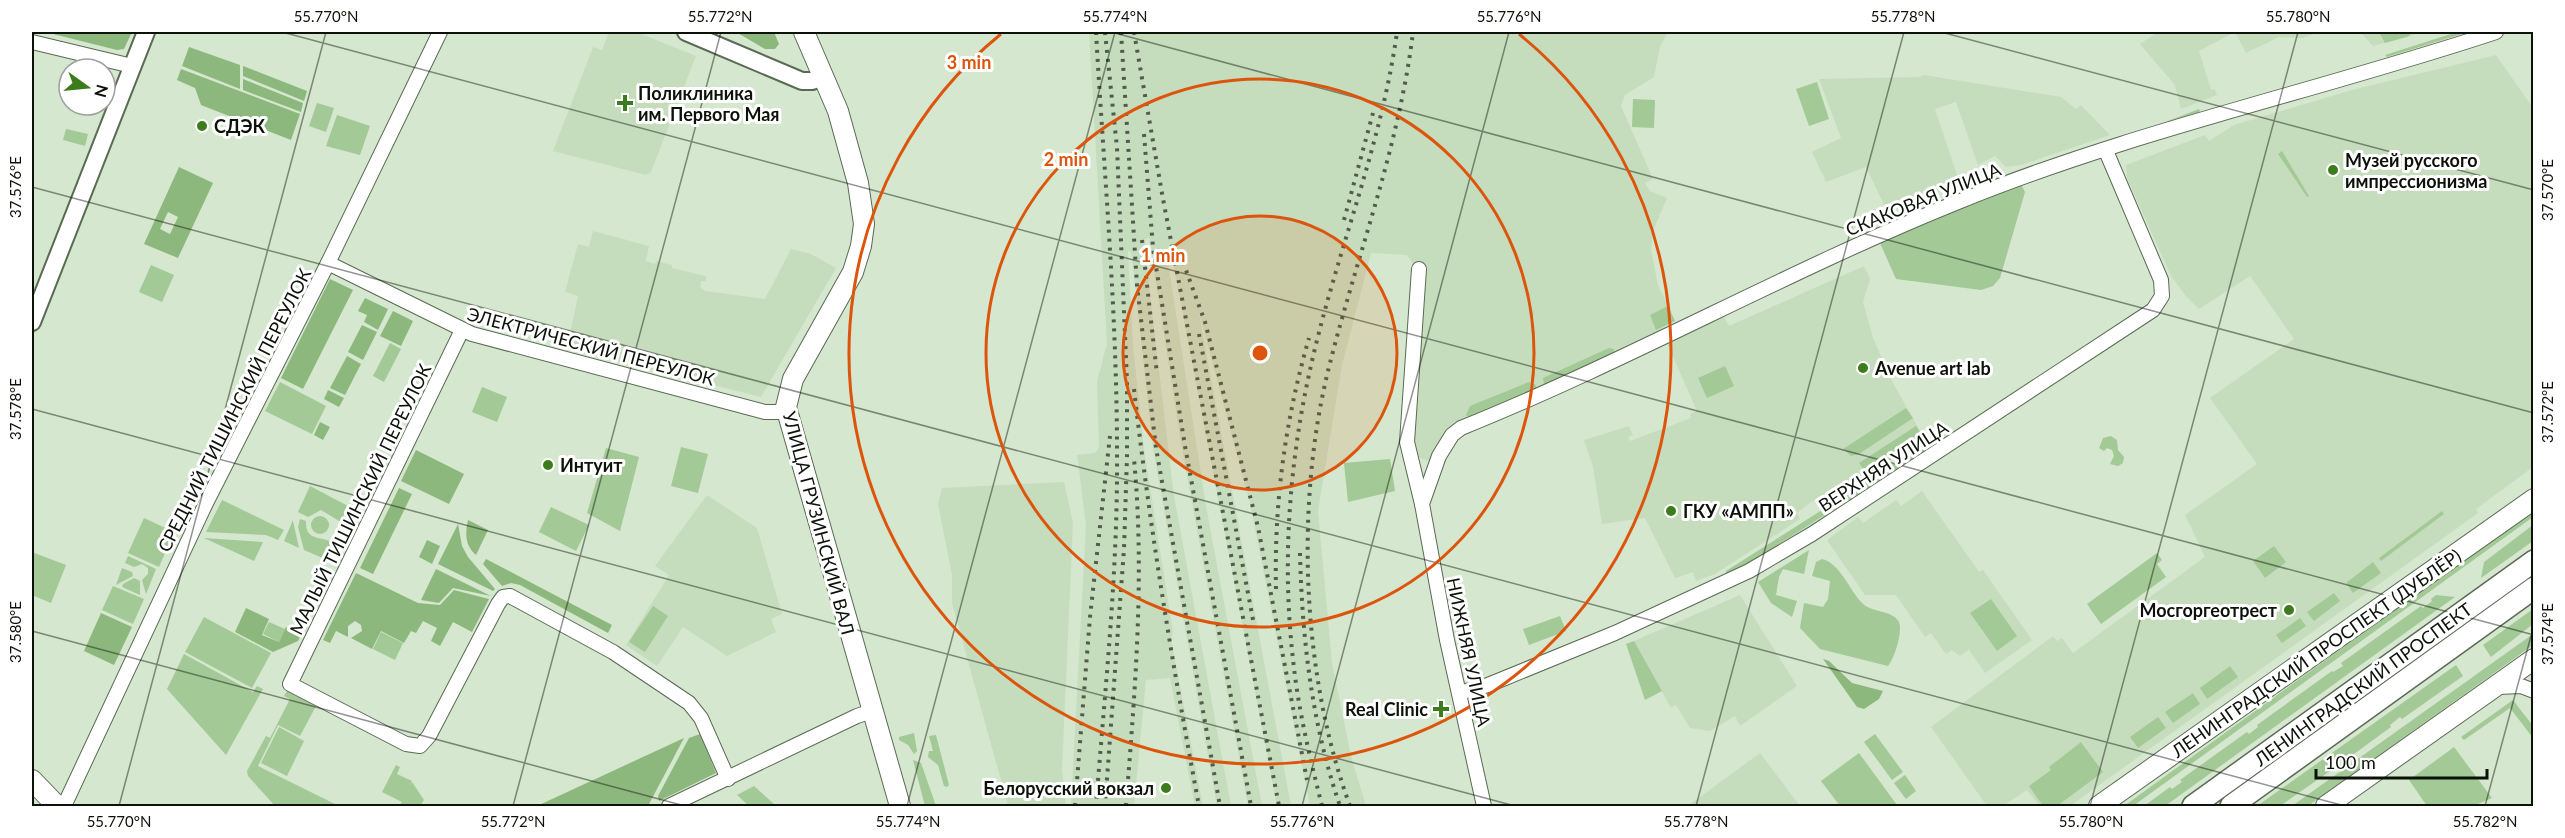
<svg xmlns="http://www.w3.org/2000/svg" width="2565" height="838" viewBox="0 0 2565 838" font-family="Lato,sans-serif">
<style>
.built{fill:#c6ddbd}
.green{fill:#a3c996}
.forest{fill:#8db87d;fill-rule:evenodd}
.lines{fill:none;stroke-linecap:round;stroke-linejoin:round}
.minor-casing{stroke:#5a6a54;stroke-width:16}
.tertiary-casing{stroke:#5a6a54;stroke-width:20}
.secondary-casing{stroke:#5a6a54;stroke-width:22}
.primary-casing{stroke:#5a6a54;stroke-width:24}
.minor{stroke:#fff;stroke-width:14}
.tertiary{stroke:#fff;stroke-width:16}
.secondary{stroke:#fff;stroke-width:20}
.primary{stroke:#fff;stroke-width:21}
.rail{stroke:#515c4d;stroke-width:4;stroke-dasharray:3 6;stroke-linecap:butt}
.ticks{fill:none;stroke:#0c1209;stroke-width:1.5;stroke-opacity:0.45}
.ring{fill:none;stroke:#dd550c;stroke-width:3}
.poi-dot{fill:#3c7c1c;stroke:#fff;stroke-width:2}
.labels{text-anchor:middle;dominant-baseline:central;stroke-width:6;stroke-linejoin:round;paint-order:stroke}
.poi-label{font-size:18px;font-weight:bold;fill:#0c1209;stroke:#fff;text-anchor:start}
.street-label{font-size:18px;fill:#0c1209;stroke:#fff}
.centre{fill:#dd550c;stroke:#fff;stroke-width:3}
.ring-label{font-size:18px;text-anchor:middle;font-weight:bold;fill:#dd550c;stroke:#fff;stroke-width:6;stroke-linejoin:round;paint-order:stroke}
.neatline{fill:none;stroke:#0c1209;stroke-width:2}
.ticks-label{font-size:15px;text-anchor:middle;fill:#0c1209}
</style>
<rect width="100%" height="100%" fill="#d5e7ce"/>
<g class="built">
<polygon points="609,32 636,32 696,56 651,172 646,175 553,151 593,47 602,50"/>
<polygon points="1089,32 1668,32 1660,47 1654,77 1625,95 1621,106 1653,179 1645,183 1650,191 1667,198 1653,231 1651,250 1658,285 1675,321 1612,357 1447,431 1429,461 1401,451 1416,268 1407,255 1371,253 1342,365 1318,511 1332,663 1351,756 1366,806 1310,806 1250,503 1198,309 1291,806 1277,806 1173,262 1168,263 1206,506 1262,806 1248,806 1181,443 1149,238 1145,239 1148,279 1174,496 1231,806 1217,806 1153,448 1132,258 1131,252 1128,251 1133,346 1144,449 1173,632 1171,639 1203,806 1195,806 1170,678 1146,680 1134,806 1071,806 1086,525 1077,455 1095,453 1099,447 1097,382 1107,343"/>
<polygon points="2158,32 2235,32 2199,51 2211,90 2215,89 2217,95 2181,109 2175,85 2140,44"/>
<polygon points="2235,32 2321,32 2302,38 2279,37 2246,53"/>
<polygon points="2360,32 2424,32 2373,46"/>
<polygon points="2496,55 2533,108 2533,467 2476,509 2478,513 2070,806 2040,806 2027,790 2003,806 1987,806 1931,727 2053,636 2057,641 2062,638 2073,653 2205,557 2185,515 2257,464 2210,398 2294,339 2250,276 2199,309 2185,295 2171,276 2127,178 2126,165 2205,135 2209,141 2234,125 2352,90"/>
<polygon points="1924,75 2061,97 2076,109 2081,105 2110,135 2021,165 2006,167 1995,156 1978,165 1956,102 1935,109 1960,184 1887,211 1866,167 1826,182 1812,152 1841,138 1819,79 1918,77"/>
<polygon points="593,231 649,246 646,261 655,264 656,261 672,265 672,268 706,276 706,281 701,281 700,287 705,291 765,299 791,249 811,254 836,268 761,397 567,348 578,296 565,292 578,244 589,247"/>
<polygon points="1864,266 1870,279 1863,302 1873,338 1893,383 1924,438 1823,504 1818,498 1810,503 1797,513 1800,519 1715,574 1696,581 1693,572 1675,578 1645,518 1602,524 1593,467 1584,440 1629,426 1633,435 1628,437 1630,441 1691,418 1690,414 1697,411 1667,343 1723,315 1729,326"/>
<polygon points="1064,482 1073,523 1062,769 1066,806 1008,806 952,603 952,575 938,504 942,488"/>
<polygon points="1922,491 1979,572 1983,570 2032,640 1985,673 1969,650 1960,656 1952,650 1946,654 1931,633 1925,637 1896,595 1865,595 1827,540 1858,517 1863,523 1896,500 1901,506"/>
<polygon points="707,495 757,528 782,614 771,619 776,632 727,656 683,627 657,666 626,645 669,575 655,566"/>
<polygon points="1740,595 1797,686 1740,726 1735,716 1710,731 1690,728 1676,705 1671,708 1634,641"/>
<polygon points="1760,753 1800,806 1686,806 1696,800"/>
</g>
<g class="green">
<polygon points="2379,32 2408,32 2410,36 2385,43"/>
<polygon points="2457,32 2465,33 2387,57 2385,55"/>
<polygon points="1817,82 1829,119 1809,126 1796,89"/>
<polygon points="1633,99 1655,100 1654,128 1632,127"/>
<polygon points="317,103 334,108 326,132 309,126"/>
<polygon points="2199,109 2201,115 2156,128 2155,126"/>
<polygon points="337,115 370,126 360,155 326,146"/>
<polygon points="66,129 88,134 85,146 63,140"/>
<polygon points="2282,151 2309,196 2307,197 2278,154"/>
<polygon points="2021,184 2025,192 2000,278 1993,286 1981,290 1896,279 1880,243"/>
<polygon points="151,265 174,275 162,302 139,292"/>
<polygon points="1668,306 1675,321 1656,330 1650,315"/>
<polygon points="390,343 401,349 384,382 373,376"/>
<polygon points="1609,348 1614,349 1614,355 1544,386 1543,378"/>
<polygon points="1725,366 1734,386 1707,398 1698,378"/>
<polygon points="280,382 326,406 312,434 265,411"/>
<polygon points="1529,382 1536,385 1536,391 1469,418 1466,415 1470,406"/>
<polygon points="482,387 507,397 497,422 472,412"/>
<polygon points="1906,408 1913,418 1859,454 1851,456 1843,449"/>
<polygon points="1916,426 1924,438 1867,475 1859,463"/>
<polygon points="2111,436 2117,440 2118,450 2124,457 2123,463 2118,466 2110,464 2114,456 2112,450 2107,448 2104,451 2099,448 2103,438"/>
<polygon points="1931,440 1934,445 1864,490 1860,485"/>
<polygon points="681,447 708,454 698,493 671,486"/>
<polygon points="606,448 639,457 620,531 587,513"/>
<polygon points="1390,459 1395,491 1348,502 1344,463"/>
<polygon points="310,486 348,506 341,522 321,510 308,517 298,512"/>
<polygon points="1855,489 1858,494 1730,575 1726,574 1726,571"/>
<polygon points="222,500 284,530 278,540 266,535 206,532"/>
<polygon points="551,507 589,525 576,551 539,532"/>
<polygon points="354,508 357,509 331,563 328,561"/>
<polygon points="2533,510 2533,517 2133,806 2124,806"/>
<polygon points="2442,511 2444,514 2381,561 2379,558"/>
<circle cx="320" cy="525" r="9"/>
<polygon points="144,518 174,532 159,567 128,553"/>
<path d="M300 519 306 521C305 541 320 536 332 542L325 559 304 550 298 527Z"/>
<polygon points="293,520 293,521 299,548 284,541"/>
<polygon points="2533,525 2533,541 2481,578 2484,562"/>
<polygon points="204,538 263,542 254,561"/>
<polygon points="2274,546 2286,562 2265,578 2253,561"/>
<polygon points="1809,550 1804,574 1783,569 1779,577 1776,595 1797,601 1792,617 1771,603 1758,582"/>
<polygon points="32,552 66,565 51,603 32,595"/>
<polygon points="2157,553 2162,560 2157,564 2166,577 2101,624 2087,604"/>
<polygon points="128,556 156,569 146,594 142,580 148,574 148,568 142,564 134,567 125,563"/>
<path d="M1822 559C1840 563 1850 591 1862 603 1872 613 1893 610 1899 622 1903 632 1894 659 1888 666L1820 649 1800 628 1804 603 1823 607 1828 599 1830 581 1812 576 1816 562Z"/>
<polygon points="2373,562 2381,573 2353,593 2346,583"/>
<polygon points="122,568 132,572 133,576 116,585"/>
<polygon points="134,578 140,581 140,595 122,587 123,584"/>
<polygon points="113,586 144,599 133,624 102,610"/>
<polygon points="2334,593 2340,601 2314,621 2307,612"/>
<polygon points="2436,595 2455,597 2165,806 2144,806 2170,787 2172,789 2182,782 2180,780 2247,732 2249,734 2258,727 2257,725 2332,671 2333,672 2343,666 2341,663 2421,606 2423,608 2432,601 2431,599"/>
<polygon points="1991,599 2017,636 1997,651 1970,613"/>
<polygon points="653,606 668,616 645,652 629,642"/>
<polygon points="2533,609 2533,624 2491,657 2483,645"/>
<polygon points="1560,616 1566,631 1529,645 1523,629"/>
<polygon points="204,617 271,653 252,688 185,652"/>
<polygon points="2300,618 2306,626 2282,643 2276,635"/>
<polygon points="269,622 285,629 279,642 263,634"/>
<polygon points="381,632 403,643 395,660 373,649"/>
<polygon points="2533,634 2533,645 2308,806 2292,806"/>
<polygon points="1634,641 1662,691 1645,700 1626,644"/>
<polygon points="184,654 253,692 257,686 263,689 226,755 167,689"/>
<polygon points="2456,665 2463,676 2402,719 2400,717 2390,725 2391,727 2343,762 2340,760 2331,766 2333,769 2280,806 2257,806"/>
<polygon points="2230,666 2238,677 2207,699 2200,688"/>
<polygon points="287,691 316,706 300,736 278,725 258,766 339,806 275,806 248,776 247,771 266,736 270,738 290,699 284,696"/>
<polygon points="2193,693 2200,704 2173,723 2165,712"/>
<polygon points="2513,700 2533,726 2533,738 2510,708 2464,740 2461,737"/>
<polygon points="2158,717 2166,728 2138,748 2130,737"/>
<polygon points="279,727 304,741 287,776 261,763"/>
<polygon points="914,733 917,751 914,754 908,745 899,740 899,737"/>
<polygon points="1875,734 1903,772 1892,780 1864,742"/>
<polygon points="936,735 949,785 947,787 944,786 938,765 928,757 929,751 933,751 929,736"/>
<polygon points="2081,742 2103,772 2057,806 2043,806 2029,786 2051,770 2049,767"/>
<polygon points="2454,747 2492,798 2473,806 2427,806 2409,780"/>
<polygon points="1859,753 1897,805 1895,806 1840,806 1821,781"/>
<polygon points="913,760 921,763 936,806 925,806"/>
<polygon points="396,765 400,767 397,774 412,781 409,787 412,782 424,800 420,806 399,806 402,802 382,792"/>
<polygon points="1905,775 1916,791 1906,799 1894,783"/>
<polygon points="754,786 774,804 749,806 737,795"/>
</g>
<g class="forest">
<polygon points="45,32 132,32 124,49 117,50"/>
<polygon points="736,32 774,32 779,44 775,49 765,49"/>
<polygon points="189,47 240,65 240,89 182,66"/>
<polygon points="243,66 307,91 304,101 243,76"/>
<polygon points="181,69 300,114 291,140 201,105 195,88 177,80"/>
<polygon points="243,79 303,103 301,112 243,90"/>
<path d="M179 167 213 183 178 258 144 244ZM168 212 178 217 170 234 160 229Z"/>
<polygon points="330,279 353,290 303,389 281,378"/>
<polygon points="365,298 388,309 378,330 364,322 367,315 358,311"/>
<polygon points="393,311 413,321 401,346 380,336"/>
<polygon points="362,325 377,332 363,360 348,352"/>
<polygon points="347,356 361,364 345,395 330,388"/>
<polygon points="328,390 344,398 339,407 324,399"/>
<polygon points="320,422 330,427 323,440 314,435"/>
<polygon points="416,450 464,474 449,504 401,481"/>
<polygon points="399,488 412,494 373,574 360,568"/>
<path d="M468 520 488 530 476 555C465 546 465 533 468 520Z"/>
<polygon points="458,524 462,546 468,557 495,589 493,591 438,564"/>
<polygon points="427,540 440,546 432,564 419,557"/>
<polygon points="486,559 612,625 608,633 520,585 511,583 502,586 483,564"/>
<polygon points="436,569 491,596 453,588 439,603 421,600"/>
<polygon points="356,573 418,603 440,605 454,590 489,599 472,632 453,622 440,646 431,641 437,628 423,621 416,633 411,631 404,643 381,631 372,649 351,638 362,631 361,625 355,621 348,626 348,637 336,631 330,643 323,640"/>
<polygon points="246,608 269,619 262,635 279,642 286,627 301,635 298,641 273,652 235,632"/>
<polygon points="101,613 132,627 114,665 84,651"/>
<polygon points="1823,659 1829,661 1852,683 1883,691 1879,699 1864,709 1857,707"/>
<polygon points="700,734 716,773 659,801 658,796 689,738"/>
<polygon points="684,738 648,806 537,806"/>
</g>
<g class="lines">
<defs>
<g id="minor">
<polyline points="32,42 132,66"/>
<polyline points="328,263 472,334 765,412 787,412"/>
<polyline points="1419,269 1407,442 1422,504"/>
<polyline points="462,330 290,684 406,744 420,746 429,736 498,604 503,597 510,596 613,652 689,703 701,718 728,779"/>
<polyline points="2497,687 2521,686 2534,691"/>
<polyline points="1459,693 1488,685 1615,633 1749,571 1812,534 2153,310 2162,296 2161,280 2106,151"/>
<polyline points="64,806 206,503 328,263 440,32"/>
<polyline points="669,806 857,716 872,711"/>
<path d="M1484 806 1447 640 1422 504 1439 456 1452 435 1461 428C1630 360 1789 270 1958 202 2132 131 2318 91 2496 32"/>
</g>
<g id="tertiary">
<polyline points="686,32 802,81 812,81 823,77"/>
<polyline points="32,322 146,32"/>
</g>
<g id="secondary">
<polyline points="804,32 838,111 858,183 864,224 861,246 853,272 793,379 786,407 900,806"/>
<polyline points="32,780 57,806"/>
<polyline points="2099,806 2534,499"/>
<polyline points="2326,806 2534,659"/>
</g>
<g id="primary">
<polyline points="2193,806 2534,561"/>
<polyline points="2231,806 2534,588"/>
</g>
</defs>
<use href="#minor" class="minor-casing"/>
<use href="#tertiary" class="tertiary-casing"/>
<use href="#secondary" class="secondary-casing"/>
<use href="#primary" class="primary-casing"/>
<use href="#minor" class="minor"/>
<use href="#tertiary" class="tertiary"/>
<use href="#secondary" class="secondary"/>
<use href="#primary" class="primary"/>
<g class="rail">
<path d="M1096 32C1104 172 1117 312 1117 453 1118 571 1105 689 1096 806"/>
<polyline points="1105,32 1117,148 1127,382 1127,457 1124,549 1105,806"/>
<polyline points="1121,32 1137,285 1156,448 1220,806"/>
<polyline points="1134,32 1163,199 1279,806"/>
<polyline points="1144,134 1153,248 1185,446 1251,806"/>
<polyline points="1344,220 1373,113"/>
<polyline points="1142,240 1157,374"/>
<polyline points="1183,262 1205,322 1258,527 1307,780"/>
<polyline points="1199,334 1254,625"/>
<path d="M1134 389C1150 529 1173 668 1199 806"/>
<path d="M1300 553C1302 639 1312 725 1340 806"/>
<path d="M1276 589C1274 503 1285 421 1309 338"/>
<polyline points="1075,806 1090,617 1110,436"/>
<path d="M1126 806C1135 690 1145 576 1134 459"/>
<path d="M1322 806C1310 758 1298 709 1293 659 1282 564 1289 464 1310 370 1335 256 1381 148 1397 32"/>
<path d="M1350 806C1302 676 1295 506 1328 371 1356 258 1399 148 1413 32"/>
</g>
</g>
<path class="ticks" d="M282 32 2534 635M1111 32 2534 413M1941 32 2534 190M32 187 2345 806M32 409 1515 806M32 631 685 806M119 806 326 32M513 806 721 32M907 806 1115 32M1302 806 1509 32M1696 806 1904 32M2090 806 2298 32M2485 806 2534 625"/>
<circle cx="1260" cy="353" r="137" fill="#dd550c" fill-opacity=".12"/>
<g class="ring">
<circle cx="1260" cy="353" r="137"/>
<circle cx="1260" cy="353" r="274"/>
<path d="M1519 34A411 411 0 1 1 1001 34"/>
</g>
<g class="poi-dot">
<path d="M622 94h6v6h6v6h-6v6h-6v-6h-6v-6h6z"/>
<circle cx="202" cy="126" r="6"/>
<circle cx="2333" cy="170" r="6"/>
<circle cx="1863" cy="368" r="6"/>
<circle cx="548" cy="465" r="6"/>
<circle cx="1671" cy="511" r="6"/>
<circle cx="2289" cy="610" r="6"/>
<path d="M1438 700h6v6h6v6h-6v6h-6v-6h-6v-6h6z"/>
<circle cx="1166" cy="788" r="6"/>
</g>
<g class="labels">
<g class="poi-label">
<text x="638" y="93">Поликлиника<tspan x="638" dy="21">им. Первого Мая</tspan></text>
<text x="214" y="126">СДЭК</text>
<text x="2345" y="160">Музей русского<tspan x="2345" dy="21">импрессионизма</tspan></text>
<text x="1875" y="368">Avenue art lab</text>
<text x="560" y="465">Интуит</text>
<text x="1683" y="511">ГКУ «АМПП»</text>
<text x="2277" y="610" text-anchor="end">Мосгоргеотрест</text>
<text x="1428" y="709" text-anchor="end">Real Clinic</text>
<text x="1154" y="788" text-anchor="end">Белорусский вокзал</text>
</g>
<g class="street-label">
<text transform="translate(1923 199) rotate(-22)">СКАКОВАЯ УЛИЦА</text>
<text transform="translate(591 346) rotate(15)">ЭЛЕКТРИЧЕСКИЙ ПЕРЕУЛОК</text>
<text transform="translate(234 410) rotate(-63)">СРЕДНИЙ ТИШИНСКИЙ ПЕРЕУЛОК</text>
<text transform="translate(1883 466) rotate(-33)">ВЕРХНЯЯ УЛИЦА</text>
<text transform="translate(360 499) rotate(-64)">МАЛЫЙ ТИШИНСКИЙ ПЕРЕУЛОК</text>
<text transform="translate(819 523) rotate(75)">УЛИЦА ГРУЗИНСКИЙ ВАЛ</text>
<text transform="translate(1469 652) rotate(78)">НИЖНЯЯ УЛИЦА</text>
<text transform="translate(2316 653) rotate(-35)">ЛЕНИНГРАДСКИЙ ПРОСПЕКТ (ДУБЛЁР)</text>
<text transform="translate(2363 684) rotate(-36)">ЛЕНИНГРАДСКИЙ ПРОСПЕКТ</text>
</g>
</g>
<circle cx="1260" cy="353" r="9" class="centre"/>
<g class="ring-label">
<text x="969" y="69">3 min</text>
<text x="1066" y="166">2 min</text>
<text x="1163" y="262">1 min</text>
</g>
<rect width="2565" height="838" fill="none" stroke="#ffffff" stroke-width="66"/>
<g transform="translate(87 87) rotate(105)"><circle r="28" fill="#ffffff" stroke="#9ea09d" stroke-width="1.5"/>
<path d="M0-4.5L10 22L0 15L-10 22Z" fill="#3c7c1c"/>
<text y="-9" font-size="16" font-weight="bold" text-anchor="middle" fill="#0c1209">N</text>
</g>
<path d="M2316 769v9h171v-9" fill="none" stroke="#0c1209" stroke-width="3"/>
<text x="2325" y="769" font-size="18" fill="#0c1209" stroke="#ffffff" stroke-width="4.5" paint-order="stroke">100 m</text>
<rect x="33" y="33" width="2499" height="772" class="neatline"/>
<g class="ticks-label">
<text x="326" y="22">55.770°N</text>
<text x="720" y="22">55.772°N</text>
<text x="1115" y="22">55.774°N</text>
<text x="1509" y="22">55.776°N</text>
<text x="1903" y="22">55.778°N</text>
<text x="2298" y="22">55.780°N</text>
<text transform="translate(16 187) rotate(-90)" y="5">37.576°E</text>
<text transform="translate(2548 190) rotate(-90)" y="5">37.570°E</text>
<text transform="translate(16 409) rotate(-90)" y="5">37.578°E</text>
<text transform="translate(2548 412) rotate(-90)" y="5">37.572°E</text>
<text transform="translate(16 632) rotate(-90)" y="5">37.580°E</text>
<text transform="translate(2548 634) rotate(-90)" y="5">37.574°E</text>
<text x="119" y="827">55.770°N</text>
<text x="513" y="827">55.772°N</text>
<text x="908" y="827">55.774°N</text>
<text x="1302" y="827">55.776°N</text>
<text x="1696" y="827">55.778°N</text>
<text x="2091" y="827">55.780°N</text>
<text x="2485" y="827">55.782°N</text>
</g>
</svg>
